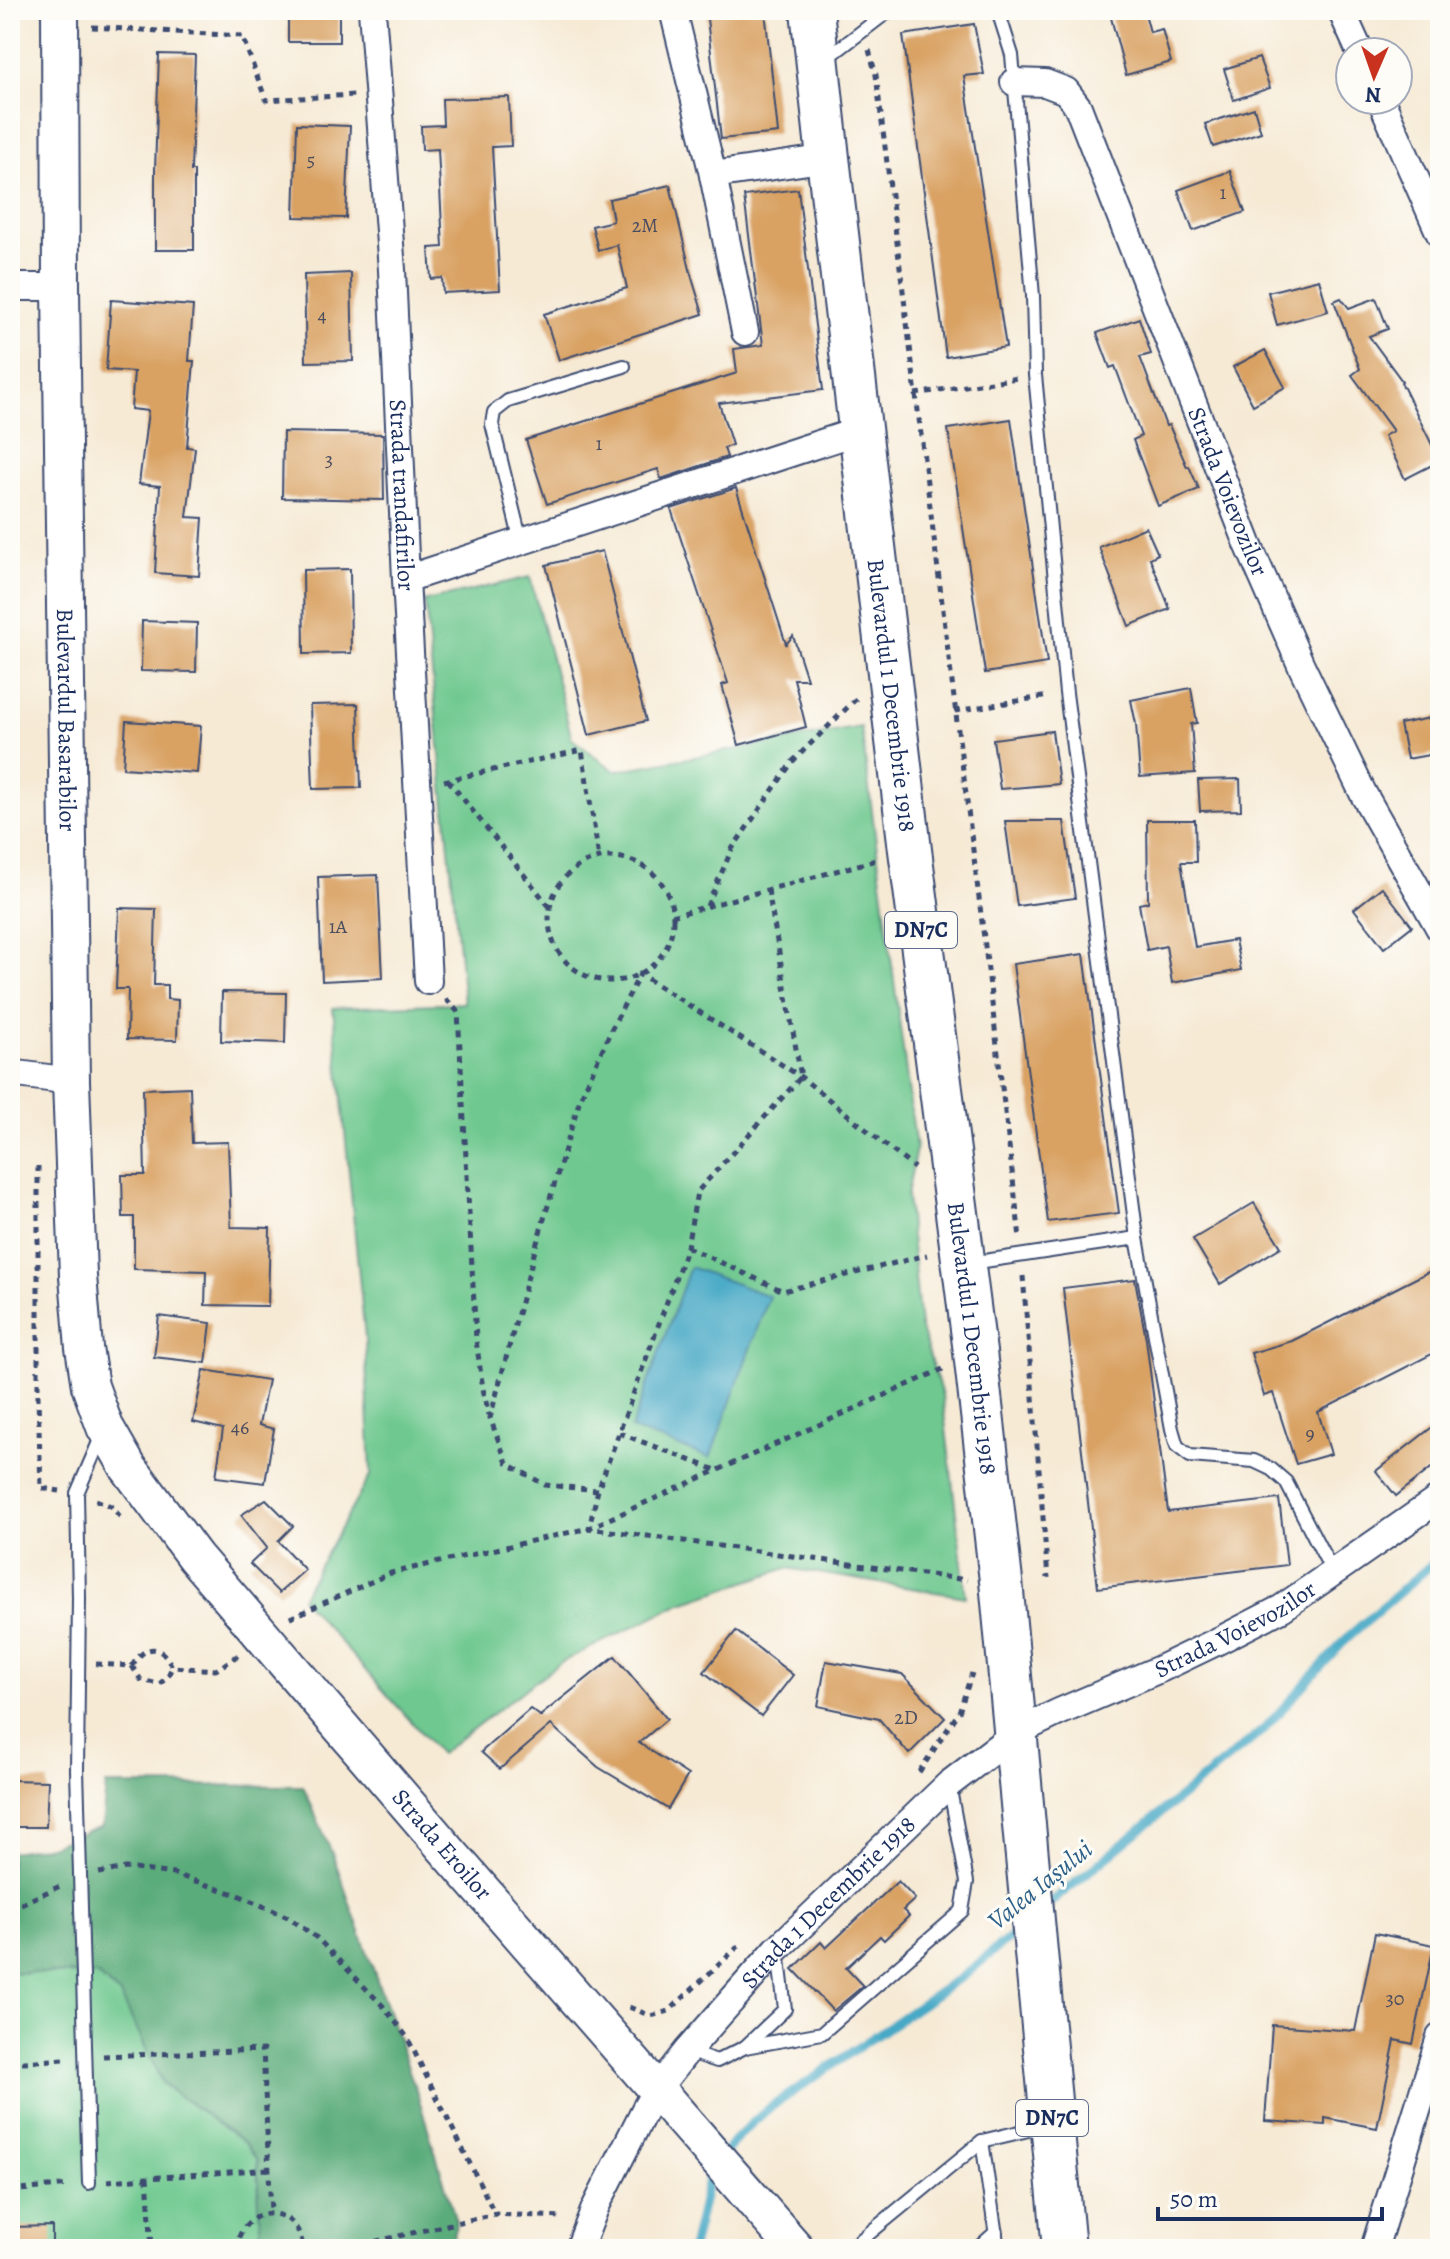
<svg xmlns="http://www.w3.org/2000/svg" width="1450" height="2259" viewBox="0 0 1450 2259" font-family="Alegreya,serif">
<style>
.green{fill:#6ec88f;stroke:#447c76;stroke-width:2}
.forest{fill:#5aac7a;stroke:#3a6e6c;stroke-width:2}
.water{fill:#47a9c6;stroke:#316c92;stroke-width:2}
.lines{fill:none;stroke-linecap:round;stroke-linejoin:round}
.stream{stroke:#47a9c6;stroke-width:9}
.building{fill:#d9a264}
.service-casing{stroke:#3c4b70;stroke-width:16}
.minor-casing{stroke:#3c4b70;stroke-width:30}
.secondary-casing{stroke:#3c4b70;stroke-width:40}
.primary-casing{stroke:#3c4b70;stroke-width:46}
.path{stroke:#3c4b70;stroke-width:5;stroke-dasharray:6 6;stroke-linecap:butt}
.service{stroke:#fff;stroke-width:12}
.minor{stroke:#fff;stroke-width:26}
.secondary{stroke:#fff;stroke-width:36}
.primary{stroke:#fff;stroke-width:42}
.labels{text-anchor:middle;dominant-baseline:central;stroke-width:6;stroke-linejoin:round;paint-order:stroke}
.number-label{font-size:20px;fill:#4a4c60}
.shield{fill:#fdfcf7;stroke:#5f6c8c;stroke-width:2}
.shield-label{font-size:22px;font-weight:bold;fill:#1b2f5e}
.street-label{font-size:24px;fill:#1b2f5e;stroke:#fdfcf7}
.water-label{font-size:26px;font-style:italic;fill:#2d6088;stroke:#fdfcf7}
</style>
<rect width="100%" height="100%" fill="#fdfcf7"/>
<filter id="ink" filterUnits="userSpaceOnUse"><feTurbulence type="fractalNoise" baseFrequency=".0125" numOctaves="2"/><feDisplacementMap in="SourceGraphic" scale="16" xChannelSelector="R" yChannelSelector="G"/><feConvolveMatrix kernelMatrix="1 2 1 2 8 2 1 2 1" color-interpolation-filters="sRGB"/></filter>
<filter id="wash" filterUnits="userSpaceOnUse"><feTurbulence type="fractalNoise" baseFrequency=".006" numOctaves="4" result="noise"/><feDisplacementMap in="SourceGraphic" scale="32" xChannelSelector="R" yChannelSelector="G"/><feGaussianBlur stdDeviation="1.8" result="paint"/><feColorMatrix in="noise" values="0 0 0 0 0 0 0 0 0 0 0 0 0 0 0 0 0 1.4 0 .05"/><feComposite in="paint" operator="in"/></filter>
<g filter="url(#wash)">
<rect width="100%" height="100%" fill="#f6ead5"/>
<g class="green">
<polygon points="530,577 572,739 615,771 861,727 916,1149 907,1196 920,1326 942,1395 966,1597 787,1568 679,1604 558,1664 440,1754 301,1598 371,1474 365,1338 333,1008 464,1003 425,601"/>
<polygon points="10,1972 97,1975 121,1996 163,2084 245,2143 257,2160 261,2249 10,2249"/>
</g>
<polygon class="forest" points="106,1785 303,1786 333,1855 419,2099 456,2221 453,2249 261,2249 257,2160 245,2143 163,2084 121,1996 97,1975 10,1972 10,1852 49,1846 102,1826"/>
<polygon class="water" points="690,1267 769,1296 710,1458 631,1429"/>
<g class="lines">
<g class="stream">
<polyline points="1044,1908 1263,1730 1349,1636 1440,1557"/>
<polyline points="723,2156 738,2136 768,2109 966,1974 1021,1928"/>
<polyline points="692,2249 709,2175 714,2168"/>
</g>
</g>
<g id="blocks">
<g class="building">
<rect x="288" y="10" width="51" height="32"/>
<polygon points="706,10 765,10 778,133 721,139"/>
<polygon points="1109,10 1144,10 1150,32 1162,29 1171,62 1126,75"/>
<polygon points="974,24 984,74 964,76 1006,347 946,357 903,35"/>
<polygon points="159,54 195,55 191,171 194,171 194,250 155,250 155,170"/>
<polygon points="1259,58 1270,88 1234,100 1224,69"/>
<polygon points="509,97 511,146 492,147 500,290 443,293 442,278 431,279 429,248 443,247 438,149 422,150 421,126 443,125 442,99"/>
<polygon points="1254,108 1261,132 1213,147 1205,124"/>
<polygon points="297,124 350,126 346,218 294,217"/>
<polygon points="1230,171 1245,212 1193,231 1178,190"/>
<polygon points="670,185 692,278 703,314 559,360 544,314 627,288 617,245 598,250 592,226 613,221 609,199"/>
<polygon points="798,189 823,390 719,403 732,445 724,448 727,457 661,479 658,469 547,504 526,440 737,373 734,349 763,345 744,196"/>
<polygon points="351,273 353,361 306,362 304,275"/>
<polygon points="1319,279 1328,311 1277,325 1268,292"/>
<polygon points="1341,298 1349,308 1376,298 1388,329 1369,336 1402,381 1401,382 1440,461 1405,479 1384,436 1393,431 1352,375 1360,369 1334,301"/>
<polygon points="111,300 193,306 189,361 194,361 187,447 195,448 187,517 203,518 199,576 155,573 160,486 139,484 148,411 131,409 134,372 106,370"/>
<polygon points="1139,318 1151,354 1140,357 1166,426 1169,425 1187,467 1189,466 1199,489 1158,506 1133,440 1141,436 1115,366 1110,368 1097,333"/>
<polygon points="1265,350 1285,387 1253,405 1233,367"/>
<polygon points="1011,419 1047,663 985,673 948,429"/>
<polygon points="283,432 383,434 384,500 282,498"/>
<polygon points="736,488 786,644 793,636 807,679 794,679 806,727 739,745 722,685 728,683 671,509"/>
<polygon points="1146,527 1158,554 1150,558 1170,609 1129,626 1099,547"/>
<polygon points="602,551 646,721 589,735 546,565"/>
<polygon points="350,569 351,653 304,654 303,570"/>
<polygon points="142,621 197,623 196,672 141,671"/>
<polygon points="1191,688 1197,723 1191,724 1195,773 1140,777 1136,724 1131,700"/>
<polygon points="358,704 361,788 313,789 310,705"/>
<polygon points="1440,716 1440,753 1407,759 1400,724"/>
<polygon points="126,721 201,726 197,773 123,768"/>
<polygon points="1052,731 1059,784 1000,789 993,739"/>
<polygon points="1240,779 1241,810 1200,811 1198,780"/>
<polygon points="1147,820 1195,820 1196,862 1181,862 1195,947 1235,940 1241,970 1172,983 1166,946 1147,950 1139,904 1148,902"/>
<polygon points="1005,821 1064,821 1075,898 1017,906"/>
<polygon points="378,875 383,978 322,981 318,877"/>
<polygon points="1382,887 1412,926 1384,948 1354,909"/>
<polygon points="119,908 156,909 154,985 167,985 167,999 178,1000 177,1040 127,1039 128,989 116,989"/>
<polygon points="1084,954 1119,1213 1048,1222 1013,964"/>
<polygon points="222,992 286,993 285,1043 221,1041"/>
<polygon points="190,1087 192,1143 228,1142 231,1227 270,1228 268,1306 205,1305 206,1271 134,1269 134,1217 123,1217 122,1175 145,1175 143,1089"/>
<polygon points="1254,1203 1281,1247 1220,1284 1193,1239"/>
<polygon points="1440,1266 1440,1350 1318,1412 1331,1454 1296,1464 1273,1393 1264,1396 1251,1353 1292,1341"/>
<polygon points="1135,1279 1146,1339 1168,1512 1279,1499 1287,1565 1098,1588 1063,1288"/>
<polygon points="159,1316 211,1323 206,1363 154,1357"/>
<polygon points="204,1370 268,1380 259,1425 274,1429 265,1483 216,1477 223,1429 193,1422"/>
<polygon points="1440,1421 1440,1461 1396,1496 1376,1471"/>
<polygon points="266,1499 293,1526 278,1541 305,1570 279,1593 250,1564 267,1548 241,1515"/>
<polygon points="736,1631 793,1675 761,1716 704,1672"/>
<polygon points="615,1656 667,1719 639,1743 688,1775 668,1809 598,1767 551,1725 500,1769 481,1752 530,1709 542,1717 540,1716"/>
<polygon points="826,1661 902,1674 945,1718 909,1754 879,1719 818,1706"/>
<polygon points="10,1780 48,1781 46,1827 10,1827"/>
<polygon points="898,1881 915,1899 903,1910 909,1916 884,1940 880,1936 846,1968 863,1986 833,2011 793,1969 821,1942 826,1948"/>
<polygon points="1375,1933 1434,1945 1413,2044 1395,2040 1377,2128 1325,2118 1325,2125 1265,2121 1272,2025 1355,2031"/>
<polygon points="52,2226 52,2249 10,2249 10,2227"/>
</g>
</g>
</g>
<g filter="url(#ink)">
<use href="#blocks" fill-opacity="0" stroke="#3c4b70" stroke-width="2"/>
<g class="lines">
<defs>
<g id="service">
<polyline points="994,10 999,14 1012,55 1033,296 1035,375 1066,693 1137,1238 1172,1429 1177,1446 1190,1456 1254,1461 1271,1469 1286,1482 1333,1573"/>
<polyline points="826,59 890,10"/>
<polyline points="521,542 492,424 494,412 508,401 624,366"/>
<polyline points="971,1263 1137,1238"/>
<polyline points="745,2047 822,2033 962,1911 967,1882 949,1784"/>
<polyline points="687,2051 717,2061 745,2047 785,2009 778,1951"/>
<polyline points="982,2141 1045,2126"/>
<polyline points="89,2183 77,1770 79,1598 77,1493 102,1435"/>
<polyline points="850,2249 982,2141 998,2249"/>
<polyline points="977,2249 996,2232"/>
</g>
<g id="minor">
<path id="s1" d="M372 10 392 270 406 579 428 981"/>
<polyline points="673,10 713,175 745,332"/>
<polyline points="1341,10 1360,52"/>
<path id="s2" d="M1014 82 1045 83 1066 91 1078 107 1248 544 1301 665 1364 795 1440 929"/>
<polyline points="1381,100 1440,234"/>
<polyline points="713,175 828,158"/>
<polyline points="10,287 61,287"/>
<polyline points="406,579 861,430"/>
<polyline points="10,1073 71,1081"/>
<path id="s3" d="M579 2249 595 2208 645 2109 657 2089 687 2051 777 1949 949 1784 1017 1732 1059 1712 1160 1669 1220 1640 1282 1608 1440 1498"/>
<polyline points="1374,2249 1440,2037"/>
</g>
<g id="secondary">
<path id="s4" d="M60 10 61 287 71 1081 78 1276 84 1348 90 1386 105 1427 128 1467 195 1557 451 1855 796 2249"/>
</g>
<g id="primary">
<path id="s5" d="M812 10 828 158 910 850 975 1352 1001 1581 1064 2249"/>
</g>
</defs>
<use href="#service" class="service-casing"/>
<use href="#minor" class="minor-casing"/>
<use href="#secondary" class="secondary-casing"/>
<use href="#primary" class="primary-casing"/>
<g class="path">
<polyline points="92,27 242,36 266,100 354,95"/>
<polyline points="869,50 876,75 988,970 1020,1238"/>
<polyline points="915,394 1017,378"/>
<polyline points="955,711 1049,696"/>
<polyline points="448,780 549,906"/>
<polyline points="444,781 582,750 599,858"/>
<circle cx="611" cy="919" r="62"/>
<polyline points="768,890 801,1077 697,1192 687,1247 598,1490 589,1528 967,1580"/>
<polyline points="707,906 732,849 793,761 857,698"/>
<polyline points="672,916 876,860"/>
<polyline points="446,999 458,1012 476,1340 483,1389 489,1415"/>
<polyline points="38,1166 38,1399 41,1488 60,1491"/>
<polyline points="687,1247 783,1291 927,1255"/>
<polyline points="1023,1276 1048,1578"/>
<polyline points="619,1433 716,1470"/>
<polyline points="598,1490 545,1485 507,1463 490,1418 538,1239 580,1099 611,1030 640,974 801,1077 914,1168"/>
<polyline points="96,1500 111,1506 123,1520"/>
<polyline points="290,1618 391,1573 589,1528 943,1369"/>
<path d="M96 1664 132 1666C145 1644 161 1643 172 1667L216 1670 240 1654"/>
<polyline points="132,1666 141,1680 159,1684 167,1678 172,1667"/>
<polyline points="919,1772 959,1712 972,1673"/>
<polyline points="99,1873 126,1868 174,1874 238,1895 288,1917 317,1938 383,2006 407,2037 495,2214"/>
<polyline points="10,1909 60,1886"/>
<polyline points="629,2007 651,2016 669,2011 742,1943"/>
<polyline points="103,2056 263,2050 271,2213"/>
<polyline points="10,2063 65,2059"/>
<polyline points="147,2177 152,2249"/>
<polyline points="107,2181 270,2169"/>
<polyline points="10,2191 69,2185"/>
<polyline points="207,2249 235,2248"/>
<path d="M236 2249C242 2202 299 2202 303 2249"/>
<polyline points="304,2249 355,2246 495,2214 562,2217"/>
</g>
<use href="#service" class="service"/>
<use href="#minor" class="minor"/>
<use href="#secondary" class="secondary"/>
<use href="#primary" class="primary"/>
</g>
</g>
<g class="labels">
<g class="number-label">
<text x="311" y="159">5</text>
<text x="1223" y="192">1</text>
<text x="645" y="225">2M</text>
<text x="322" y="315">4</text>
<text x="599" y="443">1</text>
<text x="329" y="459">3</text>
<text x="338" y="926">1A</text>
<text x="240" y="1427">46</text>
<text x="1310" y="1433">9</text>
<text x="906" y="1717">2D</text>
<text x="1395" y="1998">30</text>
</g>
<g class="shield">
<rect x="885" y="912" width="72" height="36" rx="6"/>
<rect x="1016" y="2100" width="72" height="36" rx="6"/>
</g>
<g class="shield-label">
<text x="921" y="930">DN7C</text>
<text x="1052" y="2118">DN7C</text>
</g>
<g class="street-label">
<text stroke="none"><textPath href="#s2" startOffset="486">Strada Voievozilor</textPath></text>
<text stroke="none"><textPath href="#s1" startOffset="486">Strada trandafirilor</textPath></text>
<text stroke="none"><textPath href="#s5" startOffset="690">Bulevardul 1 Decembrie 1918</textPath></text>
<text stroke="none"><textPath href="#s4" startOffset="710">Bulevardul Basarabilor</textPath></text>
<text stroke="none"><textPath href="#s5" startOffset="1338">Bulevardul 1 Decembrie 1918</textPath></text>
<text stroke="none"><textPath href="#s3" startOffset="928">Strada Voievozilor</textPath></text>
<text stroke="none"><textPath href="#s4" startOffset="1958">Strada Eroilor</textPath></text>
<text stroke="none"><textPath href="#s3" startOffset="432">Strada 1 Decembrie 1918</textPath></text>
</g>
<g class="water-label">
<text transform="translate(1040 1885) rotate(-39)">Valea Iașului</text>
</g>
</g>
<rect width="1450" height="2259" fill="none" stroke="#fdfcf7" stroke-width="40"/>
<g transform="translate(1374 76) rotate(182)"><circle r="38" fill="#fdfcf7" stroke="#a3aaba" stroke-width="2"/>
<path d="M0-6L14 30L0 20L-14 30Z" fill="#c8321e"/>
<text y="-12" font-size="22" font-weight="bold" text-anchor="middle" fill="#1b2f5e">N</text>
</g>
<path d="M1158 2207v12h224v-12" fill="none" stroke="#1b2f5e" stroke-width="4"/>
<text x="1170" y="2207" font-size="24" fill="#1b2f5e" stroke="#fdfcf7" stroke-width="6" paint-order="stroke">50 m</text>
</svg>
